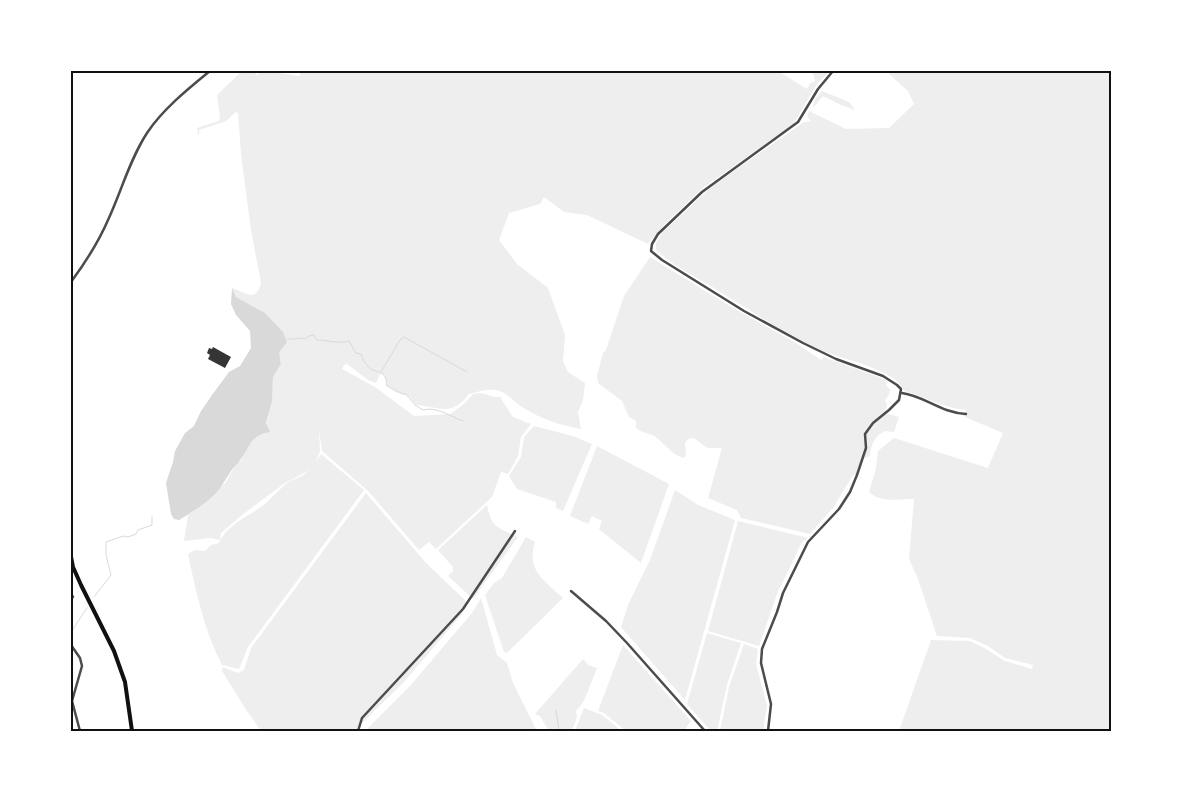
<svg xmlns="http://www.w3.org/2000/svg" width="1182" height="802" viewBox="0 0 1182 802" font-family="'Work Sans',sans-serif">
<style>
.green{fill:#eee}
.water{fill:#d9d9d9}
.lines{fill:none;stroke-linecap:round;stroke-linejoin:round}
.stream{stroke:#d9d9d9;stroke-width:1}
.building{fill:#353535}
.minor{stroke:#4c4c4c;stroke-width:2.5}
.primary{stroke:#111;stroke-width:4}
.neatline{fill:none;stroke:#111;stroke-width:2}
</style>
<rect width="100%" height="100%" fill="#fff"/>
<g class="green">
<path d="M242 71H253L257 75 262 71C275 71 287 75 300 76V71H778L807 89 810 83 815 81 812 71H830L817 84 797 118 791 126 704 187 664 225 648 244 587 215 564 212 544 197 540 204 509 213 499 240 517 264 548 288 565 335 563 361 568 372 585 383 583 400 578 412 581 429C559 425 541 419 522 407 513 401 507 392 496 390 488 388 477 392 469 394 452 417 440 407 416 405L409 396 395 392 387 385 385 377 381 373 376 383 368 380 347 364 344 365 341 371 342 369 375 387 414 416 450 414 464 404 473 394C487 391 489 398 500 397L513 417 531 424 521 437 518 456 508 474 501 472 492 497 436 549 429 542 419 550 369 492 322 451 319 431 320 451 316 462 321 454 364 490 248 647 239 669 222 665C204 630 196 592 188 554L195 550 205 551 211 545 219 543C229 522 249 517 266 503 274 496 280 488 289 482 296 478 304 476 309 470L282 485 242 515 221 533 220 540 211 538 184 541 188 515 205 503 226 482 235 466 241 460 244 452 256 436 264 433 272 402 273 377 281 364 279 351 281 347 284 345 283 332 265 313 236 297 232 288C244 291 256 304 261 283L251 230 241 154 238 113 236 112 226 121 199 130V134L198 135 197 128 219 121 220 118 217 95Z"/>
<path d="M892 71H1111V731H899L931 640 970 641 986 649 1005 661 1032 669 1033 665 1005 658 988 646 970 638 937 636 918 579 909 559 914 499C899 499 881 503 869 492L876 468 878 451 894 438 988 468 1003 433 965 417 964 414 966 410C943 408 926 397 904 391 899 372 848 360 831 354 792 339 753 312 717 290 697 277 674 267 656 250V243L662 233 710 188 804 122 811 121 807 116 809 111 846 129 889 128 914 104 908 91 889 74Z"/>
<polygon points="822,91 849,102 855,110 841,105 823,96 814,107 813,106 815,99"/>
<path d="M650 257 733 308 796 343 821 360 824 357 886 380V385L890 390 889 395 885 400 887 405 885 413 899 417 894 432 885 431C874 437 871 444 870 456L862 459 857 475H853L833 508 810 534 741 518 737 510 708 498 722 448C717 447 713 449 709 448 703 447 699 441 694 438L688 439 685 443 686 454 684 458C673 456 666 445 658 439 652 433 643 434 636 428V421L629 417 622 401 598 383 597 376 603 353 606 350 624 296Z"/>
<polygon points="534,426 573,436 592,444 563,511 556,508 556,502 517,489 509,476 521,457 524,437"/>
<polygon points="597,446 669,484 641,563 599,529 602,521 592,516 588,524 570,516"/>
<polygon points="675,490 698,505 735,520 685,700 621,627 628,605 650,560"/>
<polygon points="366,493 427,564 468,603 462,614 404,682 359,726 357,731 261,731 245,708 222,671 223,667 238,673 244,670 251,648"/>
<path d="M487 505C491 528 499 528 518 537L473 599 448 576 453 571V567L438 550Z"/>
<polygon points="738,521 808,538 802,542 777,594 759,646 708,631"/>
<path d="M526 537 535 542C526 571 544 580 563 598L507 653 504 652 485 595 494 583 502 578Z"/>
<polygon points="481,598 497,655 507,663 513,683 537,731 369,731 368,728 410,686 472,613"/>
<polygon points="707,633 741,643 727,685 717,731 711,731 687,704"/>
<polygon points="744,644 758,649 756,664 767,706 763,731 720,731 729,687"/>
<polygon points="623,645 691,721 684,731 626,731 604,713 598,711"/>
<polygon points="583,659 588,665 597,668 584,701 576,711 577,717 572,731 549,731 540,716 535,714"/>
<polygon points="584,708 602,715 622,731 575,731"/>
</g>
<path class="water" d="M232 288 236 297 265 313 283 332 287 342C279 354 278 347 281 364L273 377 272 402 266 423 270 432C249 436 251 446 240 460 239 463 237 464 235 466 228 474 224 484 217 492 206 504 192 512 179 520L174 519 171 514 166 483 173 462 175 451 185 433 194 426 201 411 212 395 229 372 240 366 251 348 250 331 236 315 231 304Z"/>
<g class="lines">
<g class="stream">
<path d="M287 339C293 340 298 337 305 339L309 336 314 335 317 340C328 340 338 344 349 341L356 353 361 354C368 376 381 368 385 377 387 380 386 383 387 386L403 394H406L415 405 423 410C437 406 451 417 463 421"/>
<polyline points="381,372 400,340 404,337 467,372"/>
<polyline points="94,597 111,575 106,555 106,542 123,536 128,537 136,534 138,530 152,525 152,516"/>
<polyline points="71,632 87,608"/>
<polyline points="556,710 559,731"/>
</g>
</g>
<polygon class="building" points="213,347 231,357 225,368 208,359 210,355 207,353 209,348 212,349"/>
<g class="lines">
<g class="minor">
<path d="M71 282C85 263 99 241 108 220 121 192 130 159 147 133 163 109 188 89 210 71"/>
<path d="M902 393C925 396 941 413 966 414"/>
<polyline points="571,591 606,621 627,643 705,731"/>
<polyline points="71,594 73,597"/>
<polyline points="71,645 80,658 82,666 72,701 80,731"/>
<polyline points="358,731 362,718 463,609 515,531"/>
<polyline points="768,731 771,704 761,663 762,649 777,612 783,593 808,542 839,509 850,492 857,475 866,448 865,434 873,423 889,410 899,400 901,389 897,385 883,376 836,359 803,343 744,311 662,260 651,251 652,244 658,234 702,192 798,122 818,89 833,71"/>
</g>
<polyline class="primary" points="71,557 73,567 81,585 114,651 125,682 132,731"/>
</g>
<rect width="1182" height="802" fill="none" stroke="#ffffff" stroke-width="145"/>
<rect x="72" y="72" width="1038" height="658" class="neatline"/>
</svg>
